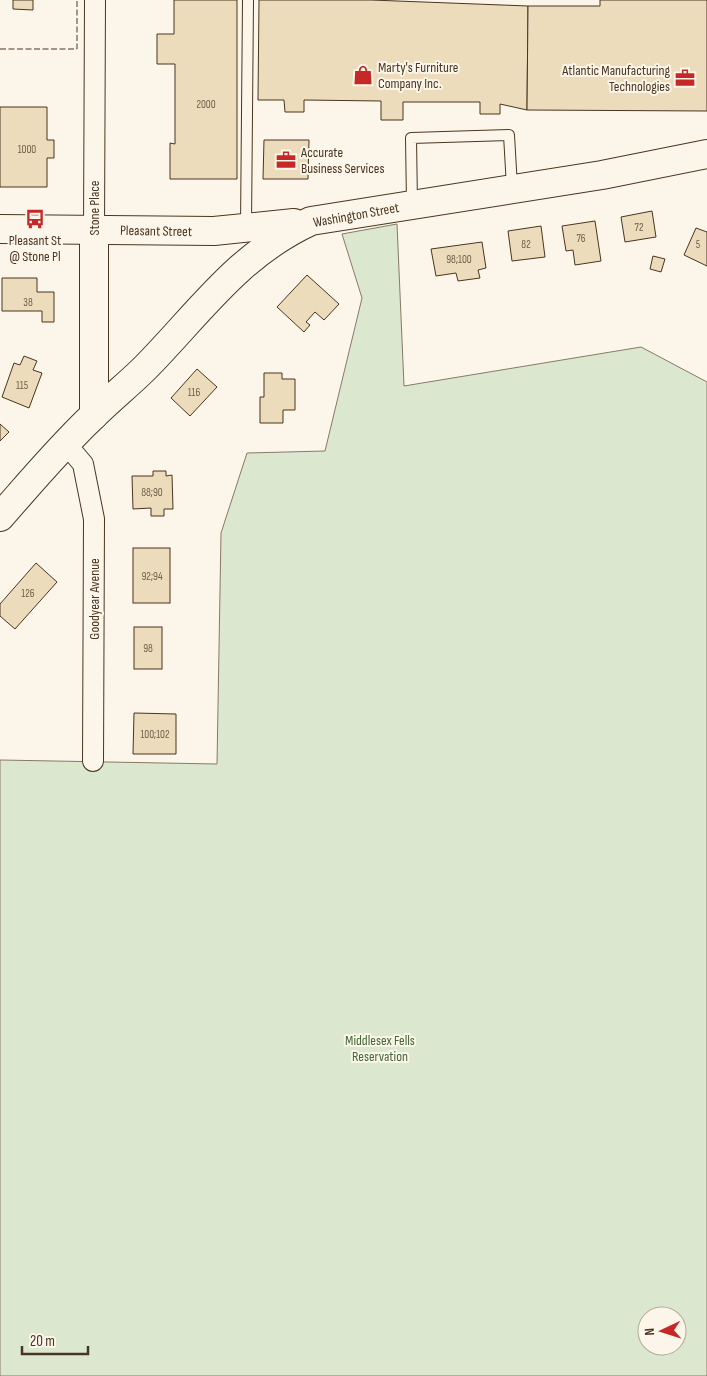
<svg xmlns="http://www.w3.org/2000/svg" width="707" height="1376" viewBox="0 0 707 1376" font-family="'Sofia Sans Condensed',sans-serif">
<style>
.green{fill:#dce7d0;stroke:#887966;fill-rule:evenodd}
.building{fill:#ecdcbc;stroke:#4a3520}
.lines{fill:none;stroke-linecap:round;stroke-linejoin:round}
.service-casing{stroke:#4a3520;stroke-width:12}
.minor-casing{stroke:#4a3520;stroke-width:22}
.secondary-casing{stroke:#4a3520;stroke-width:30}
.service{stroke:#fbf6e9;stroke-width:10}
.minor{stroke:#fbf6e9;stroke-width:20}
.secondary{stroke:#fbf6e9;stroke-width:28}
.fence{stroke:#4a3520;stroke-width:1;stroke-dasharray:6 2.5;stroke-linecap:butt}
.labels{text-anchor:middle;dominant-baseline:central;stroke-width:4;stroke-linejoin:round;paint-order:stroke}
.number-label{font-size:11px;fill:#725f47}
.poi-label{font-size:14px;fill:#4a3520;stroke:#fbf6e9;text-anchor:start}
.street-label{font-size:14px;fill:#4a3520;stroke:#fbf6e9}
.park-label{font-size:14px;fill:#436837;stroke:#fbf6e9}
</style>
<rect width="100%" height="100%" fill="#fbf6e9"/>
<path class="green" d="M397 224 404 386 641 347 707 382V1376H0V760L217 764 221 533 247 453 325 451 362 298 342 234ZM647 1316H677V1346H647Z"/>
<g class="building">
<polygon points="13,0 33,0 33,10 13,9"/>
<polygon points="174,0 237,0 237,179 170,179 170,143 175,144 175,64 157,64 157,34 174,34"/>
<polygon points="259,0 371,0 528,6 527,110 500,104 500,114 480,114 480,102 403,102 403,120 381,120 381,101 304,100 304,112 285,112 284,100 258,100"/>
<polygon points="600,0 707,0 707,111 527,110 528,6 600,6"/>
<polygon points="0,107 47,107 47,140 54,140 54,158 47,158 47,187 0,187"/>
<polygon points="264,140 309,140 308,179 263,179"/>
<polygon points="652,211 656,237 625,242 621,217"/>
<polygon points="595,221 601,261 575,265 573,250 566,251 562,226"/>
<polygon points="541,226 545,257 512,261 508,231"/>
<polygon points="696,228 707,232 707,266 684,255"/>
<polygon points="482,242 486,268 478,270 480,278 458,281 456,273 436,276 431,249"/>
<polygon points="653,256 665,259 661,272 650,269"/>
<polygon points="307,275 339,304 324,320 315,312 306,322 310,325 304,332 277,307"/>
<polygon points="2,278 37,278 37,292 54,292 54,322 42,322 42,311 2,311"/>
<polygon points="24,356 37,361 33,370 42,373 29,408 2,397 14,363 20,365"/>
<polygon points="197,369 217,387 190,416 171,398"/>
<polygon points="264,373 282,373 282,379 295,379 295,410 283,410 283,423 260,423 260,397 264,397"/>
<polygon points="0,424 9,432 0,441"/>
<polygon points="153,471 166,471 166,476 172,475 173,509 164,509 164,516 151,516 151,508 133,509 132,476 153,476"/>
<rect x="133" y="548" width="37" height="55"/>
<polygon points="36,563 57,582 15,629 0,616 0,604"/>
<rect x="134" y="627" width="28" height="42"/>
<polygon points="134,713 176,714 176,754 133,754"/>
</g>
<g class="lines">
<defs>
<g id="service">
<polyline points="412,204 411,138 509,135 512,187"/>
<polyline points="246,226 248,0"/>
</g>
<g id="minor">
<polyline points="94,230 95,0"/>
<polyline points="66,444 83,464 94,519 93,761"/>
</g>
<g id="secondary">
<polyline points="0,229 214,231 294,223"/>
<polyline points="94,415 94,230"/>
<path d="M0 517C30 483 60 447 93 416 110 399 129 384 146 367 200 312 239 254 311 221L602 175 707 154"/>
</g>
</defs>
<use href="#service" class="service-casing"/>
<use href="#minor" class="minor-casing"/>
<use href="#secondary" class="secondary-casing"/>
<use href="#service" class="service"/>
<use href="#minor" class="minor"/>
<use href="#secondary" class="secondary"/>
<polyline class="fence" points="0,49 77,49 77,0"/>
</g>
<defs>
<symbol id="shop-bare" viewBox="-9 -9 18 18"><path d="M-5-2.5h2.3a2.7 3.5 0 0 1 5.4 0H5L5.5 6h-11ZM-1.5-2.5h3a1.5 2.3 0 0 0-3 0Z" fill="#c62828" stroke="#fbf6e9" stroke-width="2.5" paint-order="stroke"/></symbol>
<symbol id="office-bare" viewBox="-9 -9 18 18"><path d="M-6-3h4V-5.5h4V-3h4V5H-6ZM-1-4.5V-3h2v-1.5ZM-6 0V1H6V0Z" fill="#c62828" stroke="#fbf6e9" stroke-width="2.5" paint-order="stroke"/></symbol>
<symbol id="bus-bare" viewBox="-9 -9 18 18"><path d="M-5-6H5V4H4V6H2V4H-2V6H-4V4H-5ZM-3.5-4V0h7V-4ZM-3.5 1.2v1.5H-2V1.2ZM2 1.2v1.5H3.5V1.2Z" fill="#c62828" stroke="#fbf6e9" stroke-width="2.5" paint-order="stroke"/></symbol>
</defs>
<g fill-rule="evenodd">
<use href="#shop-bare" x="349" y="61" width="28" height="28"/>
<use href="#office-bare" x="671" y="64" width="28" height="28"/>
<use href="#office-bare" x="272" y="146" width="28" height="28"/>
<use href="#bus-bare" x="21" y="205" width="28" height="28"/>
</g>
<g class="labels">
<g class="number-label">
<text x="206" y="104">2000</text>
<text x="27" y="149">1000</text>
<text x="639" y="227">72</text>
<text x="581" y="238">76</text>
<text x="526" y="244">82</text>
<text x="698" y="244">5</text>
<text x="459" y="259">98;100</text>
<text x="28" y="302">38</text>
<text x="22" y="385">115</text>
<text x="194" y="392">116</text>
<text x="152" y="492">88;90</text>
<text x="152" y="576">92;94</text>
<text x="28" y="593">126</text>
<text x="148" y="648">98</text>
<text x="155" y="734">100;102</text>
</g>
<g class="poi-label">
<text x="378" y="67">Marty's Furniture<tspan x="378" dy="16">Company Inc.</tspan></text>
<text x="670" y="70" text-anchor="end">Atlantic Manufacturing<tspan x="670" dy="16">Technologies</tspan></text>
<text x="301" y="152">Accurate<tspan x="301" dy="16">Business Services</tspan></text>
<text x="35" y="240" text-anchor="middle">Pleasant St<tspan x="35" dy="16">@ Stone Pl</tspan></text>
</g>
<g class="street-label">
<text transform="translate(94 208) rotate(-90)">Stone Place</text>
<text transform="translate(356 215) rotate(-10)">Washington Street</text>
<text transform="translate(156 231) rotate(1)">Pleasant Street</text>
<text transform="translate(94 599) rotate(-90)">Goodyear Avenue</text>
</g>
<g class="park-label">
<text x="380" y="1040">Middlesex Fells<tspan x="380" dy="16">Reservation</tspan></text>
</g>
</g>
<g transform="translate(662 1331) rotate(266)"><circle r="24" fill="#fbf6e9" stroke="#b4a999"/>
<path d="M0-4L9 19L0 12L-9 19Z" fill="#c62828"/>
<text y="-8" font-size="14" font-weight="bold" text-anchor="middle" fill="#4a3520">N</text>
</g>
<path d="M22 1346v8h66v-8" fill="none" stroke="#4a3520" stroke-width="2.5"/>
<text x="30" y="1346" font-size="15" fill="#4a3520" stroke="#fbf6e9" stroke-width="4" paint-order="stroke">20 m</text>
</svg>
